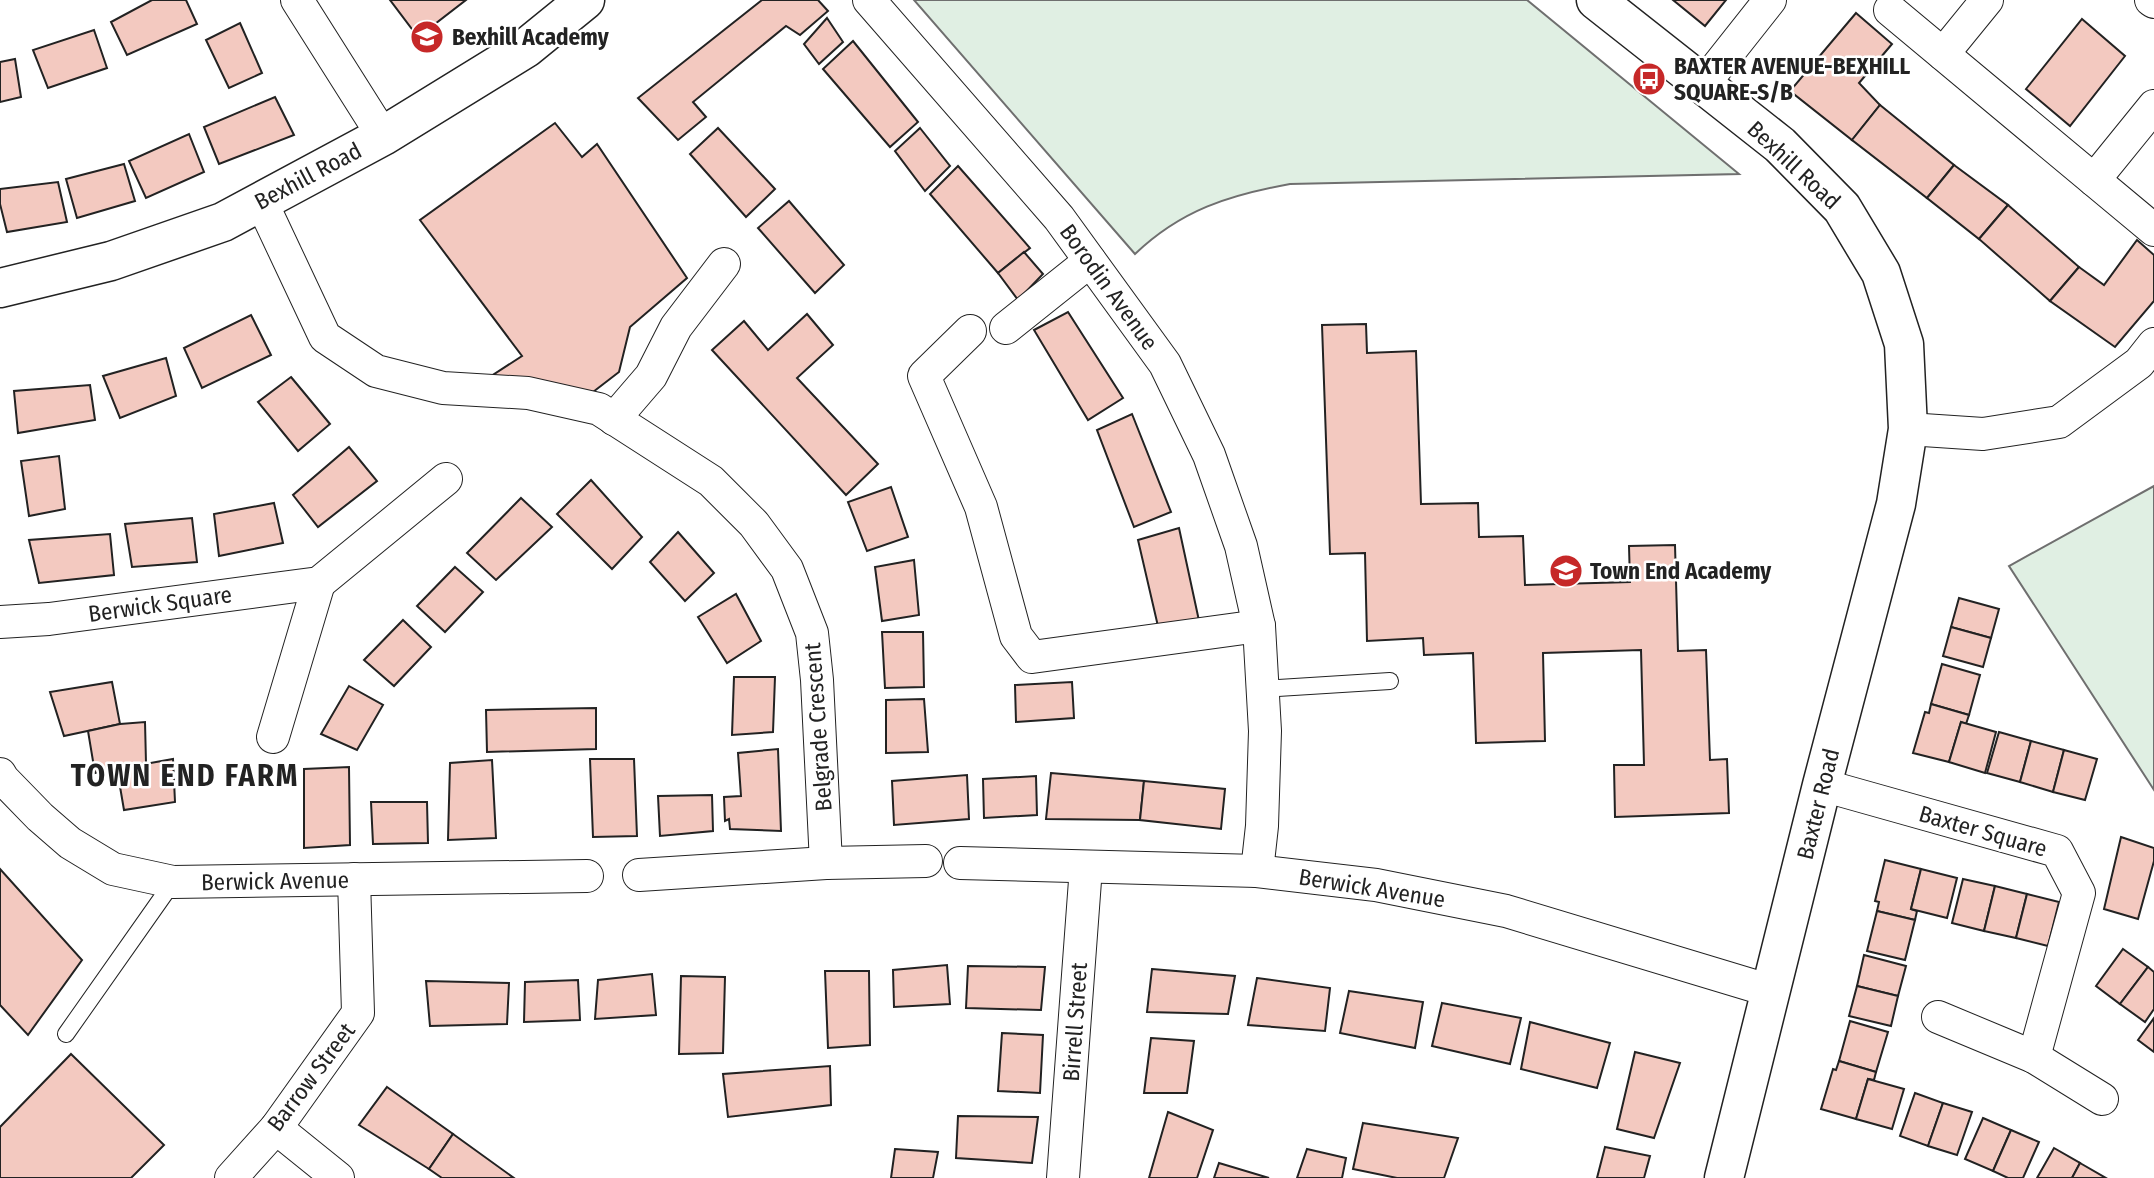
<svg xmlns="http://www.w3.org/2000/svg" width="2154" height="1178" viewBox="0 0 2154 1178" font-family="'Fira Sans Condensed',sans-serif">
<style>
.grass{fill:#e0efe3;stroke:#6f6f6f;stroke-width:2}
.building{fill:#f3c9c0;stroke:#222;stroke-width:2}
.lines{fill:none;stroke-linecap:round;stroke-linejoin:round}
.service-casing{stroke:#222;stroke-width:18}
.minor-casing{stroke:#222;stroke-width:34}
.tertiary-casing{stroke:#222;stroke-width:41}
.service{stroke:#fff;stroke-width:16}
.minor{stroke:#fff;stroke-width:32}
.tertiary{stroke:#fff;stroke-width:38}
.labels{text-anchor:middle;dominant-baseline:central;stroke-width:5;stroke-linejoin:round;paint-order:stroke}
.poi-label{font-size:23px;font-weight:bold;fill:#222;stroke:#fff;text-anchor:start}
.street-label{font-size:23px;fill:#222;stroke:#fff}
.district-label{font-size:30px;font-weight:bold;letter-spacing:2px;fill:#222;stroke:#fff}
</style>
<rect width="100%" height="100%" fill="#fff"/>
<g class="grass">
<path d="M914 0H1527L1739 174 1290 184C1229 195 1181 210 1135 254Z"/>
<polygon points="2154,486 2154,790 2009,566"/>
</g>
<g class="building">
<polygon points="152,0 186,0 197,24 127,55 111,22"/>
<polygon points="390,0 466,0 418,37"/>
<polygon points="762,0 818,0 828,11 800,35 786,26 693,102 706,117 678,140 638,98"/>
<polygon points="1673,0 1726,0 1705,26"/>
<polygon points="1856,13 1892,44 1859,83 1880,105 1852,140 1790,91"/>
<polygon points="827,18 843,42 819,64 804,44"/>
<polygon points="2082,19 2125,56 2070,126 2026,89"/>
<polygon points="240,23 262,73 229,88 206,40"/>
<polygon points="94,30 107,68 48,88 33,50"/>
<polygon points="853,41 918,122 890,147 823,69"/>
<polygon points="15,59 21,97 0,102 0,62"/>
<polygon points="275,97 294,135 219,164 204,127"/>
<polygon points="1880,105 1954,165 1927,198 1852,140"/>
<polygon points="555,123 582,157 597,144 687,278 630,327 619,372 593,392 482,382 522,356 420,220"/>
<polygon points="718,128 775,189 746,217 690,154"/>
<polygon points="920,128 950,166 925,191 895,151"/>
<polygon points="189,134 204,172 146,198 129,161"/>
<polygon points="124,164 135,201 77,218 66,179"/>
<polygon points="1954,165 2008,205 1979,239 1927,198"/>
<polygon points="958,166 1030,248 998,273 930,194"/>
<polygon points="58,182 67,222 7,232 0,204 0,189"/>
<polygon points="789,201 844,265 815,293 758,228"/>
<polygon points="2008,205 2079,267 2050,301 1979,239"/>
<polygon points="2137,240 2154,255 2154,301 2115,347 2050,301 2079,267 2104,285"/>
<polygon points="1024,252 1043,274 1018,300 998,273"/>
<polygon points="1068,312 1123,398 1088,420 1034,330"/>
<polygon points="807,314 833,345 797,378 878,464 846,495 712,350 744,321 768,350"/>
<polygon points="251,315 271,355 202,388 184,348"/>
<polygon points="1366,324 1367,353 1416,351 1421,504 1478,503 1479,537 1523,536 1525,585 1630,582 1629,546 1675,545 1678,651 1706,650 1710,760 1727,759 1729,813 1615,817 1614,765 1644,765 1641,650 1543,653 1545,741 1476,743 1473,653 1424,655 1423,638 1367,641 1365,553 1330,554 1322,325"/>
<polygon points="166,358 176,396 120,418 103,376"/>
<polygon points="291,377 330,424 298,451 258,402"/>
<polygon points="90,385 95,420 18,433 14,391"/>
<polygon points="1132,414 1171,512 1134,527 1097,430"/>
<polygon points="349,447 377,481 318,527 293,495"/>
<polygon points="59,456 65,509 29,516 21,461"/>
<polygon points="591,480 642,537 612,569 557,514"/>
<polygon points="891,487 908,537 867,551 848,502"/>
<polygon points="521,498 552,527 496,580 467,553"/>
<polygon points="274,503 283,543 219,556 214,514"/>
<polygon points="192,518 197,562 132,567 125,524"/>
<polygon points="1179,528 1201,630 1160,635 1138,540"/>
<polygon points="678,532 714,573 685,601 650,562"/>
<polygon points="110,534 114,575 39,583 29,540"/>
<polygon points="914,560 919,615 882,621 875,567"/>
<polygon points="455,567 483,592 445,632 417,606"/>
<polygon points="736,594 761,641 727,663 698,617"/>
<polygon points="1959,598 1999,609 1991,638 1951,627"/>
<polygon points="403,620 431,647 394,686 364,660"/>
<polygon points="1951,627 1991,638 1983,667 1943,656"/>
<polygon points="882,632 923,632 924,687 885,688"/>
<polygon points="1942,664 1980,675 1969,715 1931,704"/>
<polygon points="734,677 775,677 773,732 732,735"/>
<polygon points="112,682 120,724 64,736 50,692"/>
<polygon points="1072,682 1074,718 1016,722 1015,685"/>
<polygon points="349,686 383,705 357,750 321,734"/>
<polygon points="924,699 928,752 886,753 886,700"/>
<polygon points="1931,704 1969,715 1966,724 1961,722 1949,762 1913,753 1925,712 1929,713"/>
<polygon points="596,708 596,749 487,752 486,710"/>
<polygon points="145,722 146,763 95,773 88,731 120,724"/>
<polygon points="1961,722 1996,732 1985,773 1949,762"/>
<polygon points="1999,732 2031,741 2020,782 1987,773"/>
<polygon points="2031,741 2064,750 2053,792 2020,782"/>
<polygon points="778,749 781,831 730,829 729,819 725,821 724,797 741,796 738,753"/>
<polygon points="2064,750 2097,759 2085,800 2053,792"/>
<polygon points="173,759 175,802 124,810 117,769"/>
<polygon points="590,759 634,759 637,836 593,837"/>
<polygon points="492,760 496,838 448,840 450,763"/>
<polygon points="349,767 350,845 304,848 304,769"/>
<polygon points="1051,773 1144,781 1140,820 1046,819"/>
<polygon points="967,775 969,819 894,825 892,781"/>
<polygon points="1036,776 1037,815 984,818 983,779"/>
<polygon points="1144,781 1225,789 1221,829 1140,820"/>
<polygon points="712,795 713,831 660,836 658,796"/>
<polygon points="371,802 427,802 428,843 373,844"/>
<polygon points="2121,837 2154,848 2154,861 2138,919 2104,909"/>
<polygon points="1885,860 1921,869 1911,909 1917,911 1915,920 1877,911 1879,902 1875,901"/>
<polygon points="0,869 82,960 28,1035 0,1005"/>
<polygon points="1921,869 1957,878 1947,918 1911,909"/>
<polygon points="1963,879 1995,886 1984,931 1952,923"/>
<polygon points="1995,886 2027,894 2016,938 1984,931"/>
<polygon points="2027,894 2059,902 2048,946 2016,938"/>
<polygon points="1877,911 1915,920 1905,960 1867,951"/>
<polygon points="2123,949 2148,967 2120,1004 2096,986"/>
<polygon points="1864,955 1906,966 1898,996 1857,986"/>
<polygon points="947,965 950,1004 894,1007 893,970"/>
<polygon points="968,966 1045,967 1041,1010 966,1008"/>
<polygon points="2148,967 2154,972 2154,1009 2145,1022 2120,1004"/>
<polygon points="1152,969 1235,976 1228,1014 1147,1012"/>
<polygon points="825,971 869,971 870,1045 828,1048"/>
<polygon points="652,974 656,1015 595,1019 598,980"/>
<polygon points="681,976 725,977 723,1053 679,1054"/>
<polygon points="1257,978 1330,988 1325,1031 1248,1025"/>
<polygon points="578,980 580,1020 524,1022 525,982"/>
<polygon points="426,981 509,983 507,1024 430,1026"/>
<polygon points="1857,986 1898,996 1891,1026 1849,1016"/>
<polygon points="1349,991 1423,1002 1415,1048 1340,1033"/>
<polygon points="1442,1003 1521,1018 1510,1064 1432,1046"/>
<polygon points="2154,1018 2154,1052 2138,1040"/>
<polygon points="1850,1021 1888,1032 1876,1072 1839,1061"/>
<polygon points="1530,1022 1610,1043 1597,1088 1521,1069"/>
<polygon points="1002,1033 1043,1035 1040,1093 998,1091"/>
<polygon points="1151,1038 1194,1041 1187,1093 1144,1093"/>
<polygon points="1635,1052 1680,1063 1654,1138 1617,1129"/>
<polygon points="71,1054 164,1145 131,1178 0,1178 0,1127"/>
<polygon points="1839,1061 1876,1072 1874,1080 1868,1079 1856,1119 1821,1109 1833,1069 1836,1070"/>
<polygon points="830,1066 831,1105 728,1117 723,1074"/>
<polygon points="1868,1079 1904,1089 1892,1129 1856,1119"/>
<polygon points="387,1087 453,1134 429,1169 359,1125"/>
<polygon points="1915,1093 1943,1103 1928,1146 1900,1136"/>
<polygon points="1943,1103 1972,1112 1957,1155 1928,1146"/>
<polygon points="1168,1112 1213,1130 1197,1178 1149,1178"/>
<polygon points="958,1116 1038,1117 1032,1163 956,1158"/>
<polygon points="1983,1118 2011,1130 1993,1171 1965,1159"/>
<polygon points="1363,1123 1458,1138 1444,1178 1397,1178 1353,1169"/>
<polygon points="2011,1130 2039,1142 2023,1178 2008,1178 1993,1171"/>
<polygon points="453,1134 514,1178 442,1178 429,1169"/>
<polygon points="1605,1147 1650,1156 1644,1178 1597,1178"/>
<polygon points="2054,1148 2080,1163 2072,1178 2037,1178"/>
<polygon points="895,1149 938,1152 933,1178 891,1178"/>
<polygon points="1307,1149 1346,1158 1342,1178 1297,1178"/>
<polygon points="1219,1163 1269,1178 1214,1178"/>
<polygon points="2080,1163 2106,1178 2072,1178"/>
</g>
<g class="lines">
<defs>
<g id="service">
<polyline points="1262,689 1390,681"/>
<polyline points="66,1034 173,882"/>
</g>
<g id="minor">
<polyline points="297,0 383,136"/>
<polyline points="869,0 1059,218 1165,364 1209,455 1241,546 1259,626 1265,731 1262,826 1257,871"/>
<polyline points="2151,0 2154,2"/>
<polyline points="1890,10 2154,230"/>
<polyline points="1943,54 1987,0"/>
<polyline points="1702,86 1770,0"/>
<polyline points="2094,180 2154,106"/>
<polyline points="261,201 325,337 376,371 443,388 528,393 599,409 711,481 754,524 787,569 812,633 817,680 826,863"/>
<polyline points="1006,328 1090,261"/>
<polyline points="970,331 924,376 981,507 1016,636 1032,657 1259,626"/>
<polyline points="614,419 651,376 676,327 724,264"/>
<polyline points="1908,429 1983,434 2059,422 2139,363 2154,344"/>
<polyline points="0,622 49,619 319,583 446,479"/>
<polyline points="273,737 319,583"/>
<polyline points="0,774 3,779 40,817 70,843 113,869 173,882 587,876"/>
<polyline points="1822,785 2057,851 2079,893 2034,1057"/>
<polyline points="960,863 1257,871 1376,885 1506,911 1771,991"/>
<polyline points="639,875 826,863 926,861"/>
<polyline points="1938,1017 2034,1057 2102,1099"/>
<polyline points="276,1128 338,1178"/>
<polyline points="231,1178 276,1128 358,1013 354,879"/>
<polyline points="1063,1178 1086,867"/>
</g>
<g id="tertiary">
<polyline points="1596,0 1780,145 1842,208 1881,273 1904,344 1908,429 1896,504 1822,785 1724,1178"/>
<polyline points="0,288 111,261 223,222 383,136 526,48 585,0"/>
</g>
</defs>
<use href="#service" class="service-casing"/>
<use href="#minor" class="minor-casing"/>
<use href="#tertiary" class="tertiary-casing"/>
<use href="#service" class="service"/>
<use href="#minor" class="minor"/>
<use href="#tertiary" class="tertiary"/>
</g>
<defs>
<symbol id="school-disc" viewBox="-11 -11 22 22"><circle r="9.5" fill="#c62828" stroke="#fff"/><path d="M0-5L7-2L0 1L-7-2ZM-4 1L0 2.5L4 1V4Q0 6-4 4Z" fill="#fff"/></symbol>
<symbol id="bus-disc" viewBox="-11 -11 22 22"><circle r="9.5" fill="#c62828" stroke="#fff"/><path d="M-5-6H5V4H4V6H2V4H-2V6H-4V4H-5ZM-3.5-4V0h7V-4ZM-3.5 1.2v1.5H-2V1.2ZM2 1.2v1.5H3.5V1.2Z" fill="#fff"/></symbol>
</defs>
<g fill-rule="evenodd">
<use href="#school-disc" x="408" y="18" width="38" height="38"/>
<use href="#bus-disc" x="1630" y="60" width="38" height="38"/>
<use href="#school-disc" x="1547" y="552" width="38" height="38"/>
</g>
<g class="labels">
<g class="poi-label">
<text x="452" y="37">Bexhill Academy</text>
<text x="1674" y="66">BAXTER AVENUE-BEXHILL<tspan x="1674" dy="26">SQUARE-S/B</tspan></text>
<text x="1590" y="571">Town End Academy</text>
</g>
<g class="street-label">
<text transform="translate(1794 165) rotate(43)">Bexhill Road</text>
<text transform="translate(308 176) rotate(-28)">Bexhill Road</text>
<text transform="translate(1109 287) rotate(54)">Borodin Avenue</text>
<text transform="translate(160 604) rotate(-8)">Berwick Square</text>
<text transform="translate(818 727) rotate(-94)">Belgrade Crescent</text>
<text transform="translate(1818 804) rotate(-76)">Baxter Road</text>
<text transform="translate(1983 831) rotate(16)">Baxter Square</text>
<text transform="translate(275 881) rotate(-1)">Berwick Avenue</text>
<text transform="translate(1372 888) rotate(9)">Berwick Avenue</text>
<text transform="translate(1075 1022) rotate(-86)">Birrell Street</text>
<text transform="translate(311 1077) rotate(-53)">Barrow Street</text>
</g>
<g class="district-label">
<text x="185" y="776">TOWN END FARM</text>
</g>
</g>
</svg>
